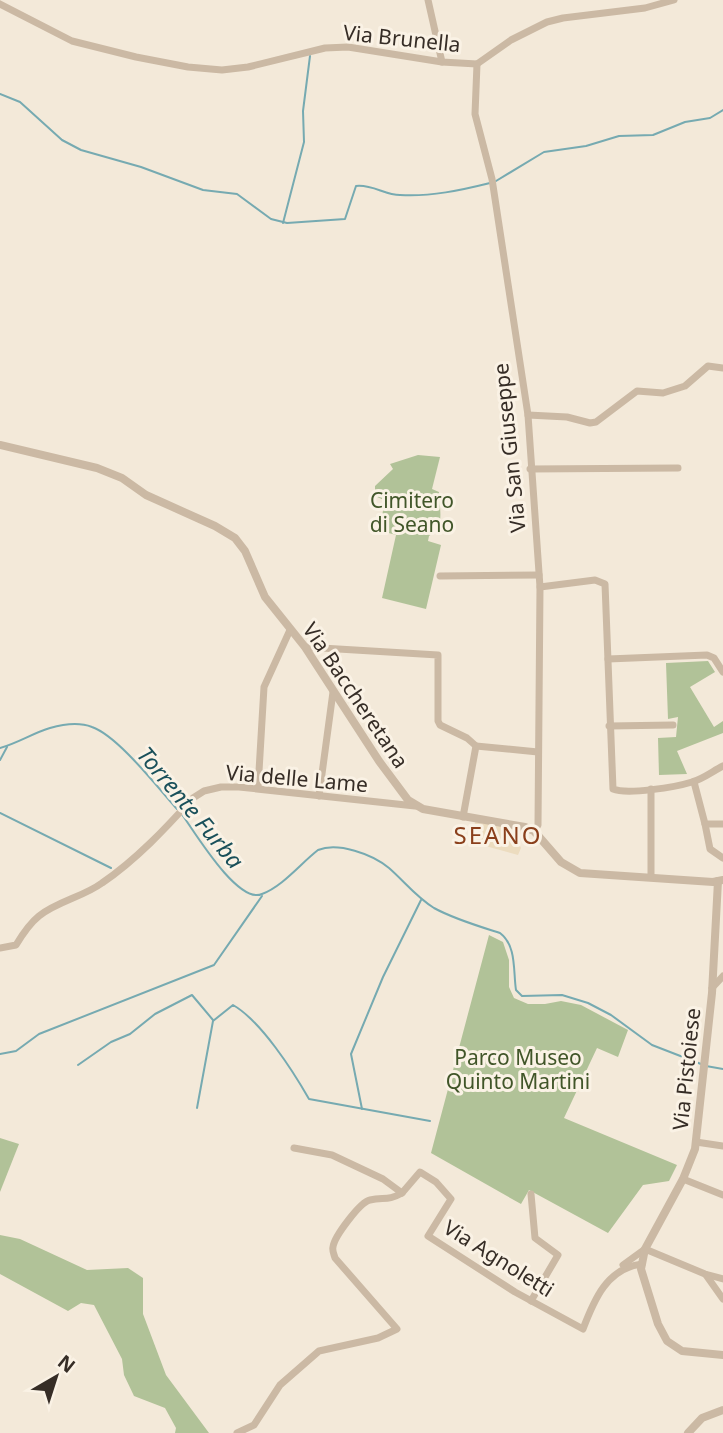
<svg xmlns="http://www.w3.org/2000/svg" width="723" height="1433" viewBox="0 0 723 1433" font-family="'Noto Sans',sans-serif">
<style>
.green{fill:#b1c298}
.plaza{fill:#ecdcbf}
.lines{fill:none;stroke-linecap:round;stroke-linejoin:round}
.stream{stroke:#76aab1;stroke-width:2}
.minor{stroke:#cbb9a4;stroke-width:7}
.tertiary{stroke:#cbb9a4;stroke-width:8}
.labels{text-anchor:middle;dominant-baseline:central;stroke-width:6;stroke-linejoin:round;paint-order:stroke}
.street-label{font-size:21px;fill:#362d26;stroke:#faf2e5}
.park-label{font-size:21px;fill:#415629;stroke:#faf2e5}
.water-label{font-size:23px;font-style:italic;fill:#1a505a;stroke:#faf2e5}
.quarter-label{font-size:24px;letter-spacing:2px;fill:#8a3f1b;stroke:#faf2e5}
</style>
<rect width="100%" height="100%" fill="#f3e9d9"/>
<g class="green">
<path d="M418 455 440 457 432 489 439 492C439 510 446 526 429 536L428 541 441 545 426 609 382 598 396 535 385 532C380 523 382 511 386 501L375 496V486L393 469 390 464Z"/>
<polygon points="708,661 715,672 690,687 714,727 723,721 723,733 677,751 687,774 659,775 658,738 676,737 678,717 668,719 666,663"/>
<polygon points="489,935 503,942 509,960 509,987 514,998 528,1004 545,1004 561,1001 581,1005 628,1030 618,1057 597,1048 564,1118 677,1165 669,1181 643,1185 608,1233 529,1190 521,1204 431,1153"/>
<polygon points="0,1138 19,1144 0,1192"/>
<polygon points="0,1235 20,1239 87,1270 128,1268 143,1278 143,1314 166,1375 209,1433 175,1433 176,1428 165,1408 134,1396 124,1375 122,1359 94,1305 81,1303 68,1311 0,1274"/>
</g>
<polygon class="plaza" points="476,818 525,827 519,844 521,848 518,855 471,842"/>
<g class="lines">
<g class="stream">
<path d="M0 94 20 102 62 140 81 150 141 167 203 190 237 194 271 219 287 223 345 219 356 186C372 184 385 195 400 195 430 197 462 190 490 183"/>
<polyline points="496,181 544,152 586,146 619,136 653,135 685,122 710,118 723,110"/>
<polyline points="283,223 304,142 303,111 310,56"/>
<path d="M0 748C18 743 33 733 50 728 64 724 79 722 92 727 118 736 158 788 177 809"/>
<polyline points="0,760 7,747"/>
<polyline points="0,813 111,868"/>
<path d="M181 813C194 831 238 905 262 894 283 886 300 864 318 850 338 842 372 854 389 868 404 881 416 897 434 908 454 919 478 926 500 933 517 946 513 971 516 990L522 996 562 995 588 1003 611 1015 652 1045 701 1064"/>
<polyline points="0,1054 16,1051 39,1034 214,965 262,896"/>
<polyline points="78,1065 111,1042 130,1034 155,1014 192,995 213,1020"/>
<polyline points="706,1066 723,1069"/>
<polyline points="692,1081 693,1063"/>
<path d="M197 1108 213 1021 233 1005C261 1021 293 1071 309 1099L430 1121"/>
<polyline points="362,1109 351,1054 383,977 421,900"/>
</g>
<g class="minor">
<polyline points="428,0 442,62"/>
<polyline points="0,4 72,41 136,57 188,67 222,70 248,67 325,48 348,47 442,62 477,64 511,40 547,22 563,18 645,8 674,0"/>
<polyline points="477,64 475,114 492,179 528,415 540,587 538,825 534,831"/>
<polyline points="528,415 567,417 590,423 596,422 637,391 663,393 685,386 708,366 723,368"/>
<polyline points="530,469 678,468"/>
<polyline points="440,576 539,575"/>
<path d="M540 587 595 580 605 584 613 789C627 795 676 787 692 782 703 779 713 771 723 766"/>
<polyline points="305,647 438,655 438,721 440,725 467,738 476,746 463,817"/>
<polyline points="608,659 707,655 714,658 723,672"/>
<polyline points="609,726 673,725"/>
<polyline points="476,746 538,752"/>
<polyline points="694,782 705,824 723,824"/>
<polyline points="258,788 264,687 290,630"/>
<polyline points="651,789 651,877"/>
<polyline points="319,796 333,692"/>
<polyline points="705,824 710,849 723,858"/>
<path d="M0 948 16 945C22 935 29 924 39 916 58 901 83 897 102 883 136 860 166 828 193 798L204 791 221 787H239L415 806"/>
<polyline points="712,988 723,976"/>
<polyline points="696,1142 723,1146"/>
<path d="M294 1148 332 1155 383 1179 402 1193 420 1172 436 1182 451 1199 428 1236 515 1292 583 1329C594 1300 607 1268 642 1264"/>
<polyline points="683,1179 723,1195"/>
<polyline points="531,1194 535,1238 558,1255 531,1301"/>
<polyline points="623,1265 645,1249 705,1274 723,1279"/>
<polyline points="706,1275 723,1299"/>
<path d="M237 1433 254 1425 280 1385 319 1351 378 1338 397 1329 335 1258C334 1254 332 1251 333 1247 334 1237 360 1202 370 1200 384 1197 388 1201 402 1193"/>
</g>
<g class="tertiary">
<polyline points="0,445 97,468 122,478 146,495 215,526 235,538 245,551 265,597 305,647 379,761 408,800 423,809 525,827 534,831 561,862 580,873 713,882 723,880"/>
<polyline points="718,881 712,993 695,1149 683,1179 645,1249 641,1269 658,1324 667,1341 682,1351 723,1355"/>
<polyline points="688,1433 702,1418 723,1410"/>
</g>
</g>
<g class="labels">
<g class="street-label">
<text transform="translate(402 38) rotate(6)">Via Brunella</text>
<text transform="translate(509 448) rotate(-96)">Via San Giuseppe</text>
<text transform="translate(356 695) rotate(56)">Via Baccheretana</text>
<text transform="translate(297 778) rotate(5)">Via delle Lame</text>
<text transform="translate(686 1069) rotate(-84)">Via Pistoiese</text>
<text transform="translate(499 1258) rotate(32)">Via Agnoletti</text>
</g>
<g class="park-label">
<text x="412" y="500">Cimitero<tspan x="412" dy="24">di Seano</tspan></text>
<text x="518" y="1057">Parco Museo<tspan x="518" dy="24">Quinto Martini</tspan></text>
</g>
<g class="water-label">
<text transform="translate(191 807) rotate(50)">Torrente Furba</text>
</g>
<g class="quarter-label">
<text x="498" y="834">SEANO</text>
</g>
</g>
<g transform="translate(56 1377) rotate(39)" stroke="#faf2e5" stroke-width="5" paint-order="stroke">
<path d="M0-5L12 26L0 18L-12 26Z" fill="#362d26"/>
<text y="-10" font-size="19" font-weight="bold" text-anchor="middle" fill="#362d26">N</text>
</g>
</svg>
